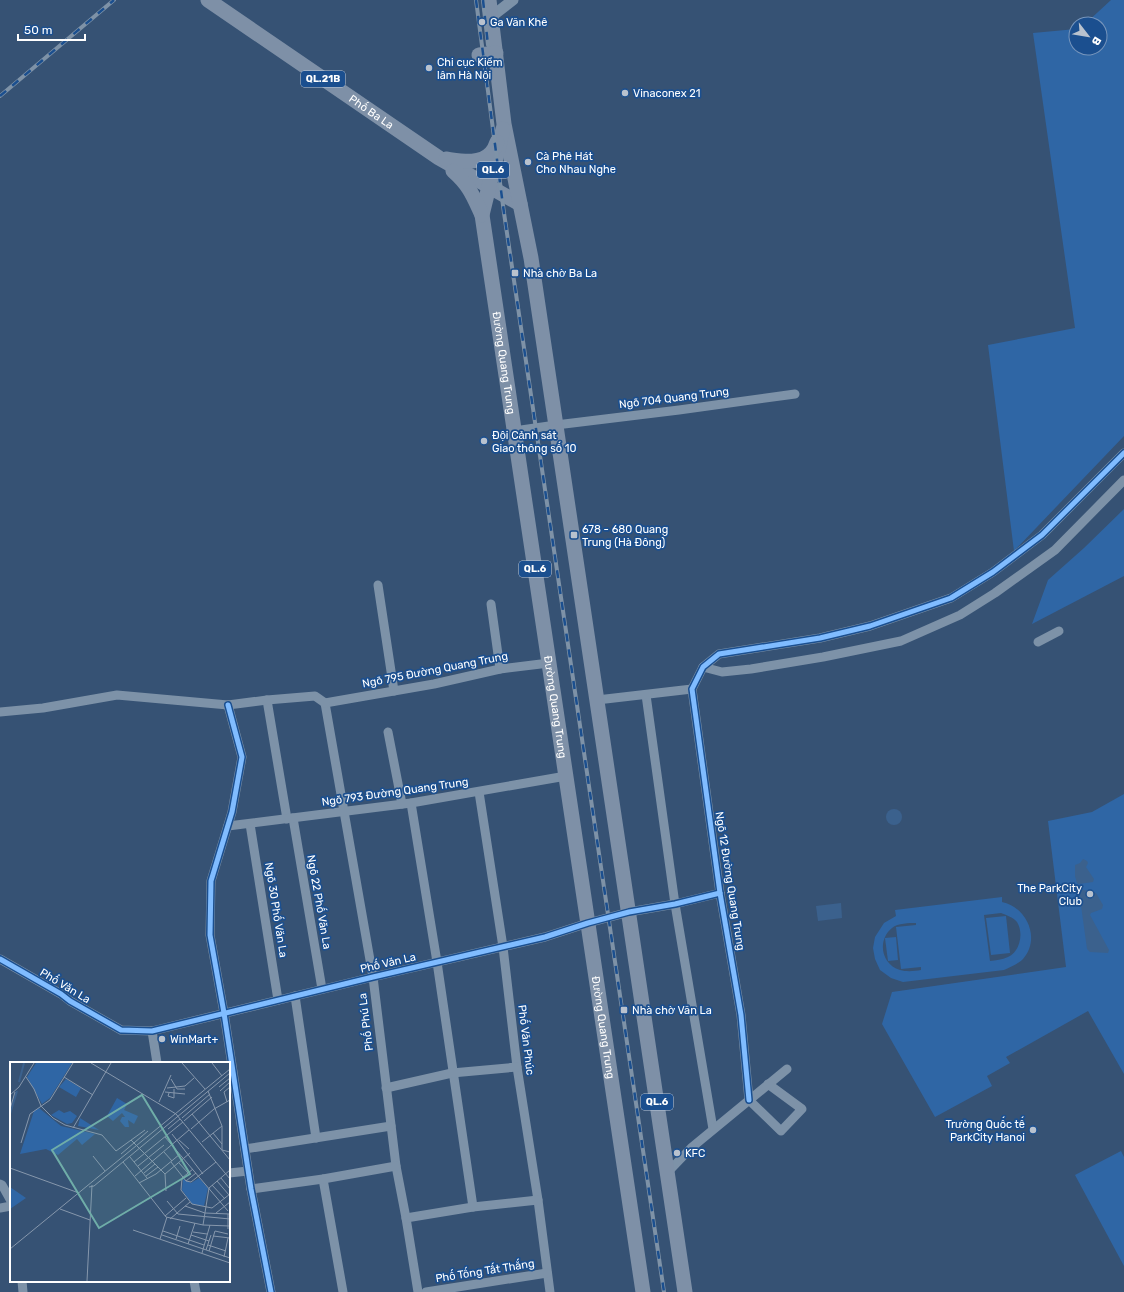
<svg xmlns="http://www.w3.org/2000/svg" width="1124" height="1292" viewBox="0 0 1124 1292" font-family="Rubik,sans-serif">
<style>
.green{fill:#2f66a5;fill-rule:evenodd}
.water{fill:#3b618d}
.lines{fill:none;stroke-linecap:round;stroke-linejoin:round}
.minor{stroke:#7d92a8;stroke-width:9}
.tertiary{stroke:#7d92a8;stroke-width:11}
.trunk{stroke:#7e90a7;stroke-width:15}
.rail-casing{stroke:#7e92a7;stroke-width:4}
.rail{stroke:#1b4f8f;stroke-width:2.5;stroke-dasharray:8;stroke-linecap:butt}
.cycleway-casing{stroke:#1b4f8f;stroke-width:8}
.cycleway{stroke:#80bcff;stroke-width:5}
.poi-dot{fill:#b9c2ce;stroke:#1b4f8f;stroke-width:1.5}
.labels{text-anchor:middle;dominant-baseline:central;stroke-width:3.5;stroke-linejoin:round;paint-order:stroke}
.shield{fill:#1b4f8f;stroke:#bbcadd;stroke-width:1}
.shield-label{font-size:10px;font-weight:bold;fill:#fff}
.poi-label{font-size:11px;fill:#fff;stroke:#1b4f8f;text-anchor:start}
.street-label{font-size:11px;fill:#fff;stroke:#1b4f8f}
.inset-river{fill:none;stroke:#3b618d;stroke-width:2}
.inset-road{fill:none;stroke:#8697ac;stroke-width:1}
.view{fill:#6fada8;fill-opacity:0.15;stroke:#6fada8;stroke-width:2}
.inset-edge{fill:none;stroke:#fff;stroke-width:2}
</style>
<rect width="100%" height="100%" fill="#365274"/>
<g class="green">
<polygon points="1111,0 1124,0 1124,436 1014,551 988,345 1075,328 1033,33 1076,29 1076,48 1100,48 1100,24 1085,24"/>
<polygon points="1124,509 1124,576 1032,624 1048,580 1084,548"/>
<polygon points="1124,794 1124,1074 1088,1011 1006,1057 1010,1063 987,1076 992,1086 935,1117 882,1024 892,992 1066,967 1048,821 1092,812"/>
<path d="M1002 897V902C1027 907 1041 939 1023 959 1018 964 1010 967 1004 970L903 982 891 978 880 970 875 959 873 948 875 937 884 923 896 916 895 910ZM1001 913C1006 915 1013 917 1017 922 1024 933 1020 952 1008 957 1002 960 996 960 990 961L984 915ZM916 923V925L896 927 901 969 921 967V970C915 971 907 972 900 970 881 964 877 940 892 928 898 923 909 923 916 923Z"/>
<polygon points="1006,916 1010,953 991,955 986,918"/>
<polygon points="896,937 898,960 888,961 885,938"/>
<polygon points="1121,1151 1124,1157 1124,1266 1075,1175"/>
</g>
<g class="water">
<circle cx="894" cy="817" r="8"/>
<polygon points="1083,859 1087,861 1088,863 1086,867 1094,879 1093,882 1079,884 1077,883 1075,876 1075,865 1080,863"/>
<polygon points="1080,889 1096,893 1103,905 1102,909 1091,913 1090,915 1109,950 1108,953 1090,952 1087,949 1079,891"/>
<polygon points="841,903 842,918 818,921 816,906"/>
</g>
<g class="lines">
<g class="minor">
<polyline points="514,431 556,425 679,410 795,394"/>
<polyline points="378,585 394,691"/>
<polyline points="491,604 500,669"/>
<polyline points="1038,642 1059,631"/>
<polyline points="703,667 722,672 751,669 823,657 901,641 960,615 995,593 1055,550 1124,480"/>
<polyline points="646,695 675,904 713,1129"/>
<polyline points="267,700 287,819"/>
<polyline points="597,700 692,689"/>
<polyline points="325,703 373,977 396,1166 406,1218 418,1292"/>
<polyline points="325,703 434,684 500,669 549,663"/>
<polyline points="228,705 242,757 232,812 211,881 210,935 224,1013 251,1189 271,1292"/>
<polyline points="0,712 43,708 117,695 228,705 267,700 315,696 325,703"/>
<polyline points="388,732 402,804"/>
<polyline points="479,792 503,947 517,1067 538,1200 550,1292"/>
<polyline points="411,803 437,962 473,1207"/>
<polyline points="293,818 322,989"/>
<polyline points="250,824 278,1000"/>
<polyline points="228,826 411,803 566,776"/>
<polyline points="0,959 61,994 70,1001 121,1030 152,1031 373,977 545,937 588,923 629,912 675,904 720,893"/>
<polyline points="295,996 316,1138"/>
<polyline points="152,1031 157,1063"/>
<polyline points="386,1088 452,1073 517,1067"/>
<polyline points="749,1100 741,1015 720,893 692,689 703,667 719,654 820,638 870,626 951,598 993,572 1042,535 1124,453"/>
<polyline points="749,1100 781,1131 802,1109 768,1084"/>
<polyline points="245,1149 391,1126"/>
<polyline points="668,1172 691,1148 787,1069"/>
<polyline points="229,1173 248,1171"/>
<polyline points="323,1179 343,1292"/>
<polyline points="0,1184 2,1185 11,1201"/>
<polyline points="251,1189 323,1179 396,1166"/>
<polyline points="0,1208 11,1206"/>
<polyline points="406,1218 473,1207 538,1200"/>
<polyline points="22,1281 23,1292"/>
<polyline points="194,1281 196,1292"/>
<polyline points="426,1292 547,1273"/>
</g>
<polyline class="tertiary" points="491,17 513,0"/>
<g class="trunk">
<path id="s1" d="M208 0 439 158 520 204"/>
<polyline points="489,0 504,124 531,258 685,1292"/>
<polyline points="479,55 496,53"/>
<path id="s2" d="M503 129 482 215 643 1292"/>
<path d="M446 159C461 161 480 165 491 153 494 150 496 145 497 142"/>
<path d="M453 171C470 186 473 196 482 215"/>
</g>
<defs>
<g id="rail">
<polyline points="476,0 504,213 664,1292"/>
<polyline points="483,0 488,45"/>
<polyline points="0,96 114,0"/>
</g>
</defs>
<use href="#rail" class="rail-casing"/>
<use href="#rail" class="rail"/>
<defs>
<g id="cycleway">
<polyline points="228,705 242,757 232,812 211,881 210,935 224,1013 251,1189 271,1292"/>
<polyline points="0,959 61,994 70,1001 121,1030 152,1031 373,977 545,937 588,923 629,912 675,904 720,893"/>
<polyline points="749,1100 741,1015 720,893 692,689 703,667 719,654 820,638 870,626 951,598 993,572 1042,535 1124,453"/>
</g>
</defs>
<use href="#cycleway" class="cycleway-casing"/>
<use href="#cycleway" class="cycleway"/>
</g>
<g class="poi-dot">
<circle cx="482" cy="22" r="4"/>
<circle cx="429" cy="68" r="4"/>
<circle cx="625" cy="93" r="4"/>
<circle cx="528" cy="162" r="4"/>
<rect x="511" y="269" width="8" height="8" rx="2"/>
<circle cx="484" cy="441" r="4"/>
<rect x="570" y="531" width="8" height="8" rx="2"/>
<circle cx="1090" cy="894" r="4"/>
<rect x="620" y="1006" width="8" height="8" rx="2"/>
<circle cx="162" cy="1039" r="4"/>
<circle cx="1033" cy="1130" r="4"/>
<circle cx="677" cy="1153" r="4"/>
</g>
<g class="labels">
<g class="shield">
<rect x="301" y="71" width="44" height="16" rx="3"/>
<rect x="477" y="162" width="32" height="16" rx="3"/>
<rect x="519" y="561" width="32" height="16" rx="3"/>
<rect x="641" y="1094" width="32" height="16" rx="3"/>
</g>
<g class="shield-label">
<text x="323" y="79">QL.21B</text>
<text x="493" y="170">QL.6</text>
<text x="535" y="569">QL.6</text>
<text x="657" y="1102">QL.6</text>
</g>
<g class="poi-label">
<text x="490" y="22">Ga Văn Khê</text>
<text x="437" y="62">Chi cục Kiểm<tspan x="437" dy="13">lâm Hà Nội</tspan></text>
<text x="633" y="93">Vinaconex 21</text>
<text x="536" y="156">Cà Phê Hát<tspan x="536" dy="13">Cho Nhau Nghe</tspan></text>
<text x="523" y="273">Nhà chờ Ba La</text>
<text x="492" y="435">Đội Cảnh sát<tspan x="492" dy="13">Giao thông số 10</tspan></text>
<text x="582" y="529">678 - 680 Quang<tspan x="582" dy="13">Trung (Hà Đông)</tspan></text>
<text x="1082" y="888" text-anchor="end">The ParkCity<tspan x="1082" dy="13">Club</tspan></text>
<text x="632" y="1010">Nhà chờ Văn La</text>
<text x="170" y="1039">WinMart+</text>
<text x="1025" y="1124" text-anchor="end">Trường Quốc tế<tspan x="1025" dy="13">ParkCity Hanoi</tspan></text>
<text x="685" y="1153">KFC</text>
</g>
<g class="street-label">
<text stroke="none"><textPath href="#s1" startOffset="198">Phố Ba La</textPath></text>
<text stroke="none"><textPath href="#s2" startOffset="238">Đường Quang Trung</textPath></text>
<text transform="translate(674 398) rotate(-7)">Ngõ 704 Quang Trung</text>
<text transform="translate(435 670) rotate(-11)">Ngõ 795 Đường Quang Trung</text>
<text stroke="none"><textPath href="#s2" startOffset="586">Đường Quang Trung</textPath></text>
<text transform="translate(395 792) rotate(-8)">Ngõ 793 Đường Quang Trung</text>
<text transform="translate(730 881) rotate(81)">Ngõ 12 Đường Quang Trung</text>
<text transform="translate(319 902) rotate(80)">Ngõ 22 Phố Văn La</text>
<text transform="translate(276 910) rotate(81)">Ngõ 30 Phố Văn La</text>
<text transform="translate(388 963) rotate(-13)">Phố Văn La</text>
<text transform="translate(65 986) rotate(31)">Phố Văn La</text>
<text transform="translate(366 1022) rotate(-97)">Phố Phú La</text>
<text stroke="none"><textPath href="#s2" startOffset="910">Đường Quang Trung</textPath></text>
<text transform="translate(526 1040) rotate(83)">Phố Văn Phúc</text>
<text transform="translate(485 1271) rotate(-9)">Phố Tống Tất Thắng</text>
</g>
</g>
<g transform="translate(10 1062)">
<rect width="220" height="220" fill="#365274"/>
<path d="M26 1H62L40 36 32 42 17 15ZM56 17 71 26 66 35 49 25ZM107 36 117 42 114 48 128 54 124 62 118 58 119 65H115L110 59 112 55H115L112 51 103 59 97 54ZM29 46 51 64 85 72 72 83 67 77 48 93 36 87 10 92 24 49ZM49 48 54 51 60 49 67 54 62 61 57 62 41 53ZM70 56 89 68 68 64ZM189 116 198 126 194 144 182 142 172 128 173 117 181 121ZM0 125 16 136 0 147Z" fill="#2f66a5"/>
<path class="inset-river" d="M9 20 14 1M0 52 7 29"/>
<path class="inset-road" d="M81 1 166 52 220 117M172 1 195 27M202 1 212 14M16 15 24 27 31 44 43 56 55 63 92 73 106 89M54 15 83 33M161 17 167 27H175M209 25 220 16M157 26 175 24 184 16M198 29 212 64V88L220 90M210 29 220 20M155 30 175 32M159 31 158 34 164 36V27M0 33 9 25 24 1M149 40 161 13M217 40 214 30 220 25M0 47 5 30M182 52 220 98M172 56 200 32M174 59 202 35M63 66 101 1M158 67 170 57M181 67 204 47 220 38M203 71 212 82M162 72 193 112M155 75 218 149M121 78 155 112 156 129M169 78 179 87M192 80 212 64M11 81 20 52 40 38 63 1M106 89 135 68M154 90 162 99M111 92 138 69M83 94 95 109M120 95 137 116M113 100 156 155 193 163 220 164M124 100 173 60M161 100 176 119 181 120 206 100M169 101 178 111M128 104 154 83M0 106 69 131M183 107 172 116 171 128 182 142 202 146 220 132M134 111 145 102M155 112 180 91M125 114 179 68M136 114 148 105M211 116 220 127M176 119 186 111M207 119 219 133M129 121 146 112 170 92M202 123 215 137M79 125 84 124 220 11M157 139 168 152 220 157M175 144 195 151 220 152M50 147 80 158M206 151 220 140M218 152V167M155 154 176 136M160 157 180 140M193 163 199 126 220 108M123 168 220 201M153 169 194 183M183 170 197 172M152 173 220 196M181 173 199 179M203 174 220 176M150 177 157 155M166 177 170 164M178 182 185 161M198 183 216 189M0 187 220 7M196 188 201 173M199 189 205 169 218 172M192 191 200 163M214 195 218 176M77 219 82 123"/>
<path class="view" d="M132 33 180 112 89 166 42 88Z"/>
<rect width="220" height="220" class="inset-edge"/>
</g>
<g transform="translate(1088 36) rotate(121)"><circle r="19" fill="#1b4f8f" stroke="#7695bc"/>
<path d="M0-3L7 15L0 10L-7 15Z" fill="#b9c2ce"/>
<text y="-6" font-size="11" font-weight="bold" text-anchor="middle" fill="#ffffff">B</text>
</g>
<path d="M18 34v6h67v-6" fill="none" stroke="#ffffff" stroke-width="2"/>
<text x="24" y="34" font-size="12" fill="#ffffff" stroke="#1b4f8f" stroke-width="3" paint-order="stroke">50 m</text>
</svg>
